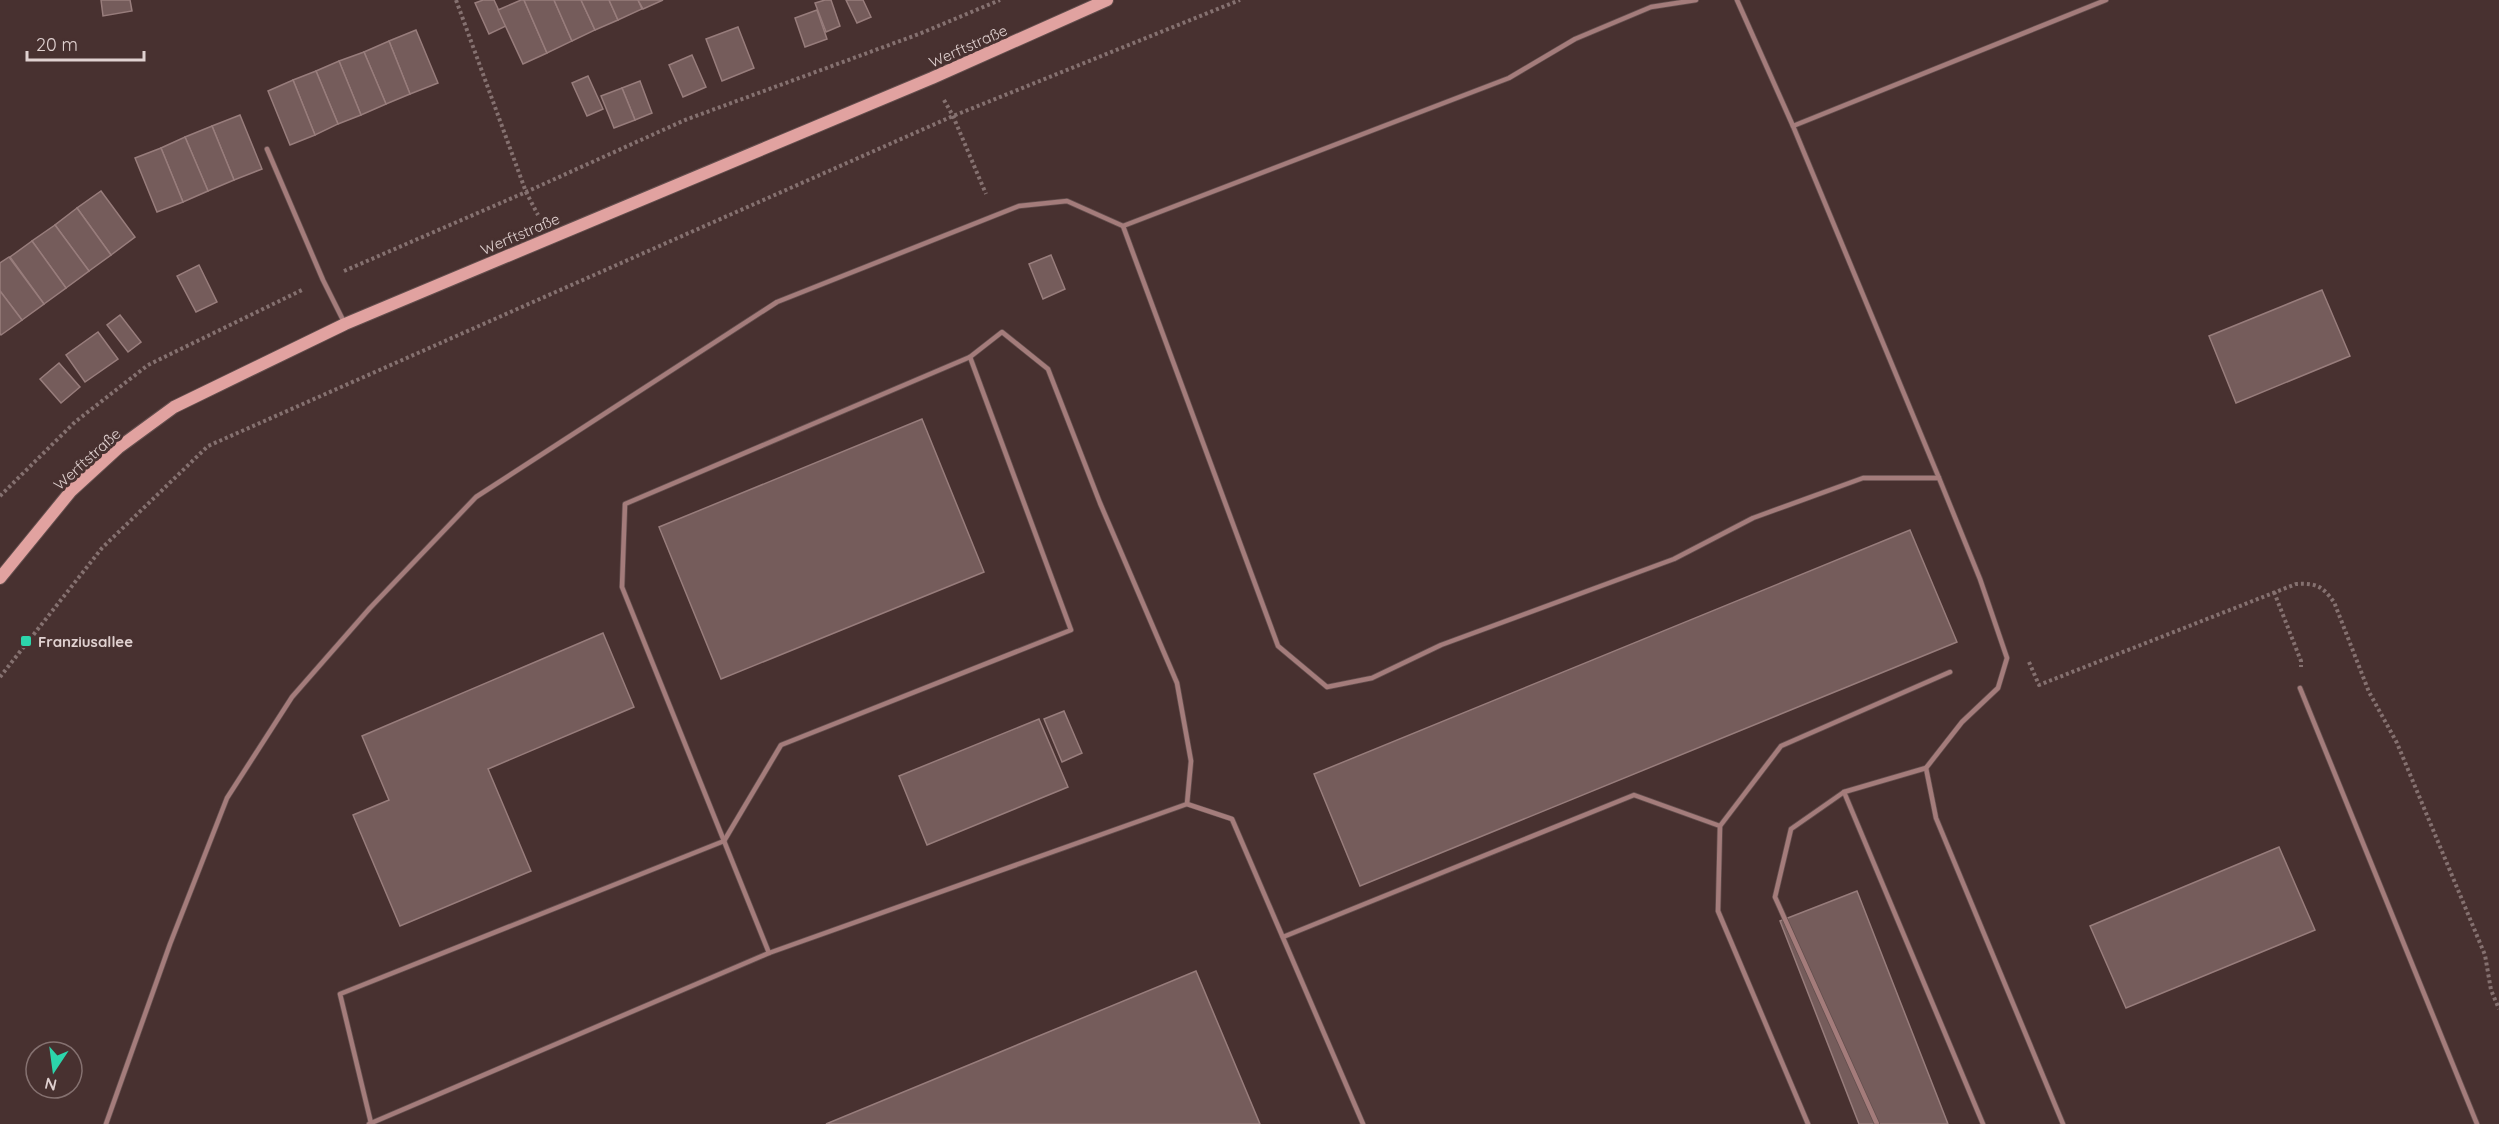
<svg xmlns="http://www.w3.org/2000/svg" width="2499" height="1124" viewBox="0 0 2499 1124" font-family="Quicksand,sans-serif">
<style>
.building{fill:#755c5b;stroke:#987d7c;stroke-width:1.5}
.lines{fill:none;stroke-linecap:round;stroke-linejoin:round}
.service-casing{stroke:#634e4d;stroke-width:6}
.secondary-casing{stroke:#634e4d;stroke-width:14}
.path{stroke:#857170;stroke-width:4;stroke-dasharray:3 3;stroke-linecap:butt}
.service{stroke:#a47c7b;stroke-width:4.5}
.secondary{stroke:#e1a2a0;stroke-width:12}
.poi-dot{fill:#2cd5ab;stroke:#483130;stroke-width:2}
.labels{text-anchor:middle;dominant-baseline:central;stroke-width:6;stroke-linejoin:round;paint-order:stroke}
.street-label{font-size:15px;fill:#e0d1d0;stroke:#483130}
.poi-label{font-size:15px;font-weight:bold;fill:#e0d1d0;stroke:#483130;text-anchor:start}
</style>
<rect width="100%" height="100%" fill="#483130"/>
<g class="building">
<polygon points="101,0 130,0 132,11 103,16"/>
<polygon points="483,0 494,0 506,26 489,34 475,3"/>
<polygon points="521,0 524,0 547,53 523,64 498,10"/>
<polygon points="524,0 554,0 572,41 547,53"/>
<polygon points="554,0 581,0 595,30 572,41"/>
<polygon points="581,0 609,0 618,20 595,30"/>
<polygon points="609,0 638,0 642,9 618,20"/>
<polygon points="638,0 663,0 643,9"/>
<polygon points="825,0 831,0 840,26 826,32 815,3"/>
<polygon points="846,0 863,0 871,17 857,23"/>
<polygon points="817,10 827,39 805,47 795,18"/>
<polygon points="738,27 754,68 722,81 706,39"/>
<polygon points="416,30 438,83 410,94 389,41"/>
<polygon points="389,41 410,94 386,104 364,52"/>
<polygon points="364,52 386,104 361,115 339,61"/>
<polygon points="692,55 706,87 683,97 669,65"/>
<polygon points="339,61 361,115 338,124 316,71"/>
<polygon points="316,71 338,124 315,135 293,80"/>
<polygon points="588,76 603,109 587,116 572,83"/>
<polygon points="293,80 315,135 290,145 268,91"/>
<polygon points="640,81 652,113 635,120 622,88"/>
<polygon points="622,88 635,120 614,128 601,96"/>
<polygon points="240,115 262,169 234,180 212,126"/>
<polygon points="212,126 234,180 208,191 185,137"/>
<polygon points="185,137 208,191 183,202 161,148"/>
<polygon points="161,148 183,202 157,212 135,158"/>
<polygon points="101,191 135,237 111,255 77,208"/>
<polygon points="77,208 111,255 89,271 55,225"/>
<polygon points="55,225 89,271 66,288 32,241"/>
<polygon points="32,241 66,288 44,304 10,257"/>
<polygon points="1051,255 1065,289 1043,299 1029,264"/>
<polygon points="9,257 44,304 22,320 0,291 0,263"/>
<polygon points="199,265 217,302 196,312 177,276"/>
<polygon points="2322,290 2350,356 2236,403 2209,336"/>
<polygon points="0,291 22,320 1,335 0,333"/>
<polygon points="120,315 141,342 128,352 107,325"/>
<polygon points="98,332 118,359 85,382 66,355"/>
<polygon points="59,363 80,387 61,403 40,379"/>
<polygon points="922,419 984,572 721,679 659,527"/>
<polygon points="1910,530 1957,642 1360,886 1314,774"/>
<polygon points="603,633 634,707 488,769 531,871 400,926 353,815 389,800 362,736"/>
<polygon points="1064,711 1082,753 1062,762 1044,719"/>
<polygon points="1039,719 1068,787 927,845 899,776"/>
<polygon points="2279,847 2315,930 2126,1008 2090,926"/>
<polygon points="1857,891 1948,1124 1859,1124 1780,921"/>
<polygon points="1196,971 1260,1124 826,1124"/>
</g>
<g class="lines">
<defs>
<g id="service">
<polyline points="1737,0 1793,126 1939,478 1980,579 2007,658 1998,688 1962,722 1926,768 1936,818 2063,1124"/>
<polyline points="1793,126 2106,0"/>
<polyline points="267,149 323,280 345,324"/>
<polyline points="1123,226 1509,78 1575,39 1651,7 1696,0"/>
<polyline points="2300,688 2477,1124"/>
<polyline points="1844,792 1983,1124"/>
<polyline points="1283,937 1634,795 1720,826"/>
<polyline points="769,953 622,587 625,504 970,357 1002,332 1048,369 1100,503 1177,683 1191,761 1187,804"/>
<polyline points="371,1123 340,994 724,841 781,745 1071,630 970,357"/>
<polyline points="106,1124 170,944 227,798 292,697 370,608 476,497 777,302 1019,206 1067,201 1123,226 1278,646 1327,687 1372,678 1441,645 1674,559 1753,518 1863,478 1939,478"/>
<polyline points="369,1124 769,953 1187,804 1232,819 1363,1124"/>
<polyline points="1808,1124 1718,911 1720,826 1781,746 1950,672"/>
<polyline points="1877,1124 1775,897 1791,829 1844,792 1926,768"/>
</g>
<polyline id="secondary" points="0,578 71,491 118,448 174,407 345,324 932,78 1107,0"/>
</defs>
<use href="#service" class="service-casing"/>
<use href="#secondary" class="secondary-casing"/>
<g class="path">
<polyline points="456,0 526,192 538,215"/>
<polyline points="944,100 953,116 986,194"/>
<polyline points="344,271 526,192 685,120 919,34 1000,0"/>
<polyline points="0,496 75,422 148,365 304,289"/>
<polyline points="2274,592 2301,661 2301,667"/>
<path d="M2029 662 2039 685 2296 584C2317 583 2322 586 2334 602L2369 692 2397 743 2485 955 2491 990 2499 1009"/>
<polyline points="0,677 102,548 208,446 953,116 1240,0"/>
</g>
<use href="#service" class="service"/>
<use href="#secondary" class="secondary"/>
</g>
<rect class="poi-dot" x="20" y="635" width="12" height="12" rx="3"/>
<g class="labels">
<g class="street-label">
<text transform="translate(968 46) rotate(-24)">Werftstraße</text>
<text transform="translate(520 234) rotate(-23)">Werftstraße</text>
<text transform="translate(87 459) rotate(-42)">Werftstraße</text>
</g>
<g class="poi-label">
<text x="38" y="641">Franziusallee</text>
</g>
</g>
<g transform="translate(54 1070) rotate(193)"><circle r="28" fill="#483130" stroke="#857170" stroke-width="1.5"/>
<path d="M0-4.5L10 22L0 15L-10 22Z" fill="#2cd5ab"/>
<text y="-9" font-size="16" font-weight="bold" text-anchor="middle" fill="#e0d1d0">N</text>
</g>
<path d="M27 51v9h117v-9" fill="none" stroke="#e0d1d0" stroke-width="3"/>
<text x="36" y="51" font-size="18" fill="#e0d1d0" stroke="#483130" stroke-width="4.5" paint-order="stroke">20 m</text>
</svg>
